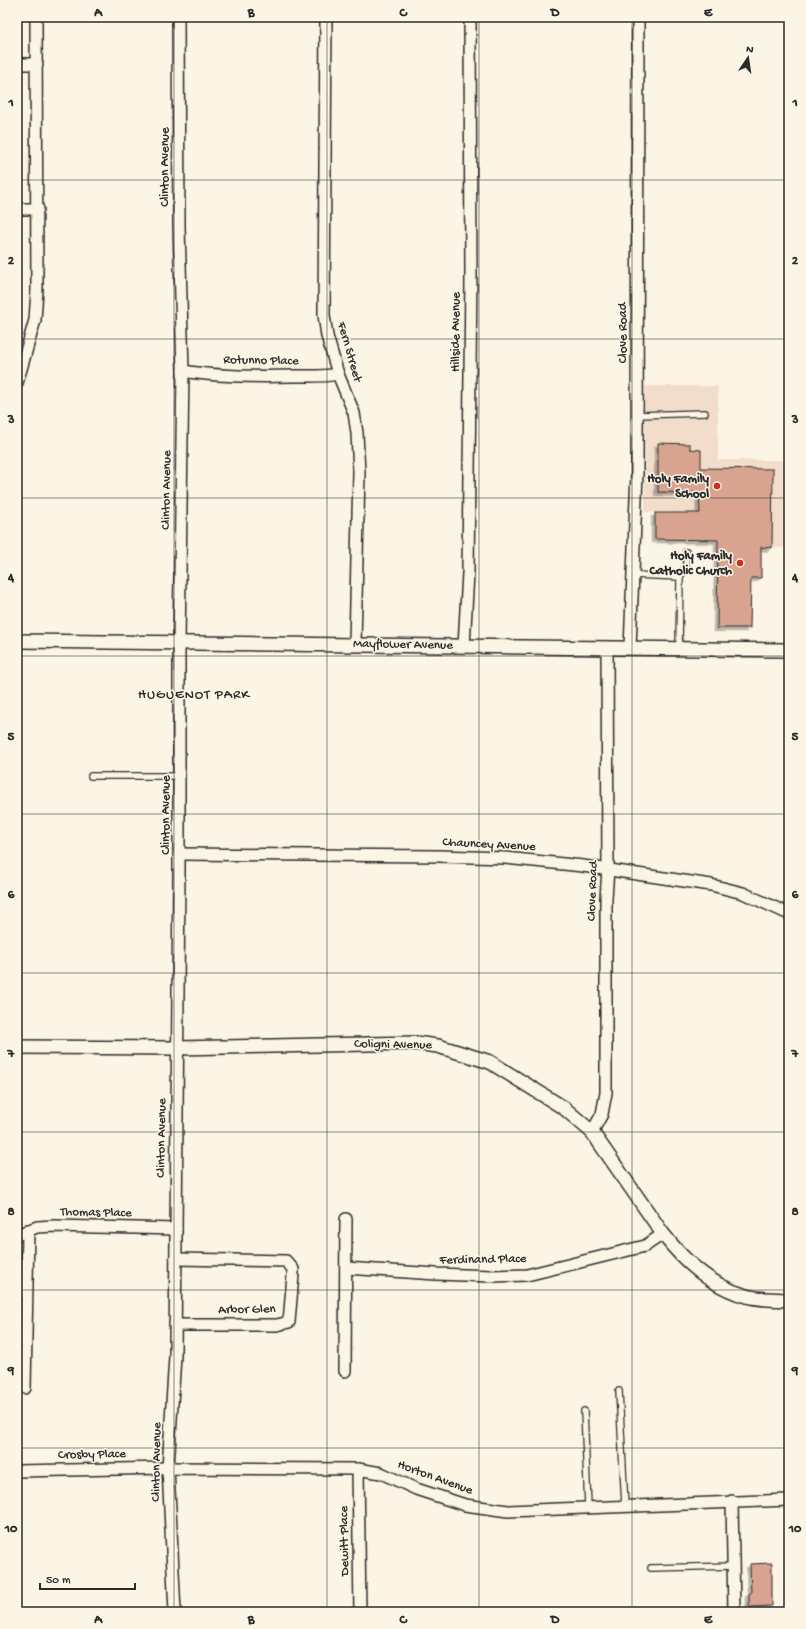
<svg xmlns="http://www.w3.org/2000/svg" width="806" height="1629" viewBox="0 0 806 1629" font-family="'Gochi Hand',sans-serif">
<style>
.built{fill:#f2ddcb}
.building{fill:#d9a48f;stroke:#2b2b2b;filter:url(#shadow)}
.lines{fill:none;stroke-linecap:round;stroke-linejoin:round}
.service-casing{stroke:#2b2b2b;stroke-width:8}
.minor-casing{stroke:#2b2b2b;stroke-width:14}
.tertiary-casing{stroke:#2b2b2b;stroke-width:16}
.service{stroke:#fcf5e5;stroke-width:5.5}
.minor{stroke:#fcf5e5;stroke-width:11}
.tertiary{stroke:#fcf5e5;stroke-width:13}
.grid{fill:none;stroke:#2b2b2b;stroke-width:1;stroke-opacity:0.55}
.poi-dot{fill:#c8321e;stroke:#fcf5e5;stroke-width:1.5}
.labels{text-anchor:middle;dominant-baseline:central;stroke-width:3;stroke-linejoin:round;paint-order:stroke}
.street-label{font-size:13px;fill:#2b2b2b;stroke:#fcf5e5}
.poi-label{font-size:13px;font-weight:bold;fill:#2b2b2b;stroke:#fcf5e5;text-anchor:end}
.neighbourhood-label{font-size:14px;letter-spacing:1px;fill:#2b2b2b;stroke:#fcf5e5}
.neatline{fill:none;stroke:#2b2b2b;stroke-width:1.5}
.grid-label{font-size:13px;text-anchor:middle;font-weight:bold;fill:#2b2b2b}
</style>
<defs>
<filter id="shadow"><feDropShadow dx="-3.5" dy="3.5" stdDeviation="0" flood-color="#0004"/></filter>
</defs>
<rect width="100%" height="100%" fill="#fcf5e5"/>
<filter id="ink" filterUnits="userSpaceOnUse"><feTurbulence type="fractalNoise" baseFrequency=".025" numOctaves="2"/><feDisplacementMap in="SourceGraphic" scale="8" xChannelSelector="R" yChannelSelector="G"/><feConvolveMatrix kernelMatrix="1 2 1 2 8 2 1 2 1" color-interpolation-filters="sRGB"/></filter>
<g filter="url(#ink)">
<polygon class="built" points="645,386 718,386 718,460 789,460 789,548 750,547 711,514 645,512"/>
<g class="building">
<polygon points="658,443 690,444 690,449 701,450 701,468 773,469 772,548 761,547 761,578 751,578 750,628 717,628 718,540 655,539 655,513 700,513 699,493 658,492"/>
<polygon points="772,1563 772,1606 749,1607 749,1593 751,1593 750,1564"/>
</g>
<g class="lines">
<defs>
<g id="service">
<polyline points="637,415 705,413"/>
<polyline points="633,575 680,577 679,648"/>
<polyline points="680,577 686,567 686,552"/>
<polyline points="91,776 180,776"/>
<polyline points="619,1391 625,1506"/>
<polyline points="584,1411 588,1507"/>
<polyline points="651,1568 733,1566"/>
</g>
<g id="minor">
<polyline points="326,17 324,315 327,336 338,374 354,413 357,433 359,473 355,644"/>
<polyline points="17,64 37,64"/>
<polyline points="17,209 38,209"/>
<path d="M183 371C219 377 256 377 293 376 308 376 323 377 338 374"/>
<polyline points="17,383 35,320 37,290 36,17"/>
<polyline points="464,646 468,573 471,275 470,17"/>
<polyline points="630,648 637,473 638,17"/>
<polyline points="179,854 439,856 505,858 583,866 711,885 743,893 789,914"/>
<polyline points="592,1132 602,1114 606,1093 606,898 608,869 607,648"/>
<polyline points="17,1235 37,1227 54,1226 176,1229"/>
<polyline points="346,1268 436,1274 492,1276 527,1275 645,1246 663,1234"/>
<polyline points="175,1325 277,1325 289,1322 293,1275 293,1269 286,1261 176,1259"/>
<polyline points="345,1371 346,1219"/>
<polyline points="25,1388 28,1230"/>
<polyline points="358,1469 360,1612"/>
<polyline points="17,1471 168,1468 358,1469 381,1473 416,1489 465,1505 508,1511 789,1500"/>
<polyline points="732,1501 734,1612"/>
<polyline points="175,1612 168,1468 175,1356 179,873 179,644 183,371 179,227 178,17"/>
</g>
<g id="tertiary">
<polyline points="17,641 789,650"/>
<path d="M17 1047 177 1048 415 1043 438 1046 490 1062 564 1108 592 1132 663 1234C684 1261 710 1285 743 1295 757 1300 774 1299 789 1300"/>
</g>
</defs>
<use href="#service" class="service-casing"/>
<use href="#minor" class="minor-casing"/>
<use href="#tertiary" class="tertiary-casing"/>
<use href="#service" class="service"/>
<use href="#minor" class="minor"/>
<use href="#tertiary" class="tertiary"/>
</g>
</g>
<path class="grid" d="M174 17V1612M327 17V1612M479 17V1612M632 17V1612M17 180H789M17 339H789M17 498H789M17 656H789M17 814H789M17 973H789M17 1132H789M17 1290H789M17 1448H789"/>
<g class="poi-dot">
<circle cx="717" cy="486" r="4"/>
<circle cx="740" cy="563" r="4"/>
</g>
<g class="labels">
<g class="street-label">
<text transform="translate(165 167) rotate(-90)">Clinton Avenue</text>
<text transform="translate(456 332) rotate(-90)">Hillside Avenue</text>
<text transform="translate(623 333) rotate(-90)">Clove Road</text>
<text transform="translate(349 352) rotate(74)">Fern Street</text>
<text transform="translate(261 361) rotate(1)">Rotunno Place</text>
<text transform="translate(167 490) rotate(-89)">Clinton Avenue</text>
<text transform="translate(403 645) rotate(1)">Mayflower Avenue</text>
<text transform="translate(166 815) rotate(-90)">Clinton Avenue</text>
<text transform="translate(489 845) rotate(3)">Chauncey Avenue</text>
<text transform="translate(593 891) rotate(-88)">Clove Road</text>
<text transform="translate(393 1045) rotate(1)">Coligni Avenue</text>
<text transform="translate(162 1138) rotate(-89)">Clinton Avenue</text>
<text transform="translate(96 1213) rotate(1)">Thomas Place</text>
<text transform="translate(483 1260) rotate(-1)">Ferdinand Place</text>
<text transform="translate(247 1310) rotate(-1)">Arbor Glen</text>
<text transform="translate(92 1455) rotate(-1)">Crosby Place</text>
<text transform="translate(157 1462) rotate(-89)">Clinton Avenue</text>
<text transform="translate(435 1478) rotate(20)">Horton Avenue</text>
<text transform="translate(345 1541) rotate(-91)">Dewitt Place</text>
</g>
<g class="poi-label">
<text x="709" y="479">Holy Family<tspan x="709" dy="15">School</tspan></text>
<text x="732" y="556">Holy Family<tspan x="732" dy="15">Catholic Church</tspan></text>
</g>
<g class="neighbourhood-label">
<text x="194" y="695">HUGUENOT PARK</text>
</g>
</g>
<rect width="806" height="1629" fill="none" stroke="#fcf5e5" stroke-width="44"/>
<g transform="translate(748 58) rotate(13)" stroke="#fcf5e5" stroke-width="3" paint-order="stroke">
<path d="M0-3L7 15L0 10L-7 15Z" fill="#2b2b2b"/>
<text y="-6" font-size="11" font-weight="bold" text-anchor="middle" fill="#2b2b2b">N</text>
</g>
<path d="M40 1583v6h95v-6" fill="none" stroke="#2b2b2b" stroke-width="2"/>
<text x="46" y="1583" font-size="12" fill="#2b2b2b" stroke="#fcf5e5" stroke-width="3" paint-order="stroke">50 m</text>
<rect x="22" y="22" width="762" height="1585" class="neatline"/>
<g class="grid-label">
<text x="98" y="16">A</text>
<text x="251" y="16">B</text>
<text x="403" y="16">C</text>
<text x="555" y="16">D</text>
<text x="708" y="16">E</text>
<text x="11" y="106">1</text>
<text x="795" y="106">1</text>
<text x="11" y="264">2</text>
<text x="795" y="264">2</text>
<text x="11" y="423">3</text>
<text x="795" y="423">3</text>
<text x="11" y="581">4</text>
<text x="795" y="581">4</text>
<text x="11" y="740">5</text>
<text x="795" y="740">5</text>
<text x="11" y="898">6</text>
<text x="795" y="898">6</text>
<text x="11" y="1057">7</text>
<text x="795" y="1057">7</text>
<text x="11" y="1215">8</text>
<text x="795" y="1215">8</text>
<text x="11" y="1374">9</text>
<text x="795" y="1374">9</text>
<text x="11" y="1532">10</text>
<text x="795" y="1532">10</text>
<text x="98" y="1623">A</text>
<text x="251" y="1623">B</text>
<text x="403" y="1623">C</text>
<text x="555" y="1623">D</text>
<text x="708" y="1623">E</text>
</g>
</svg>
